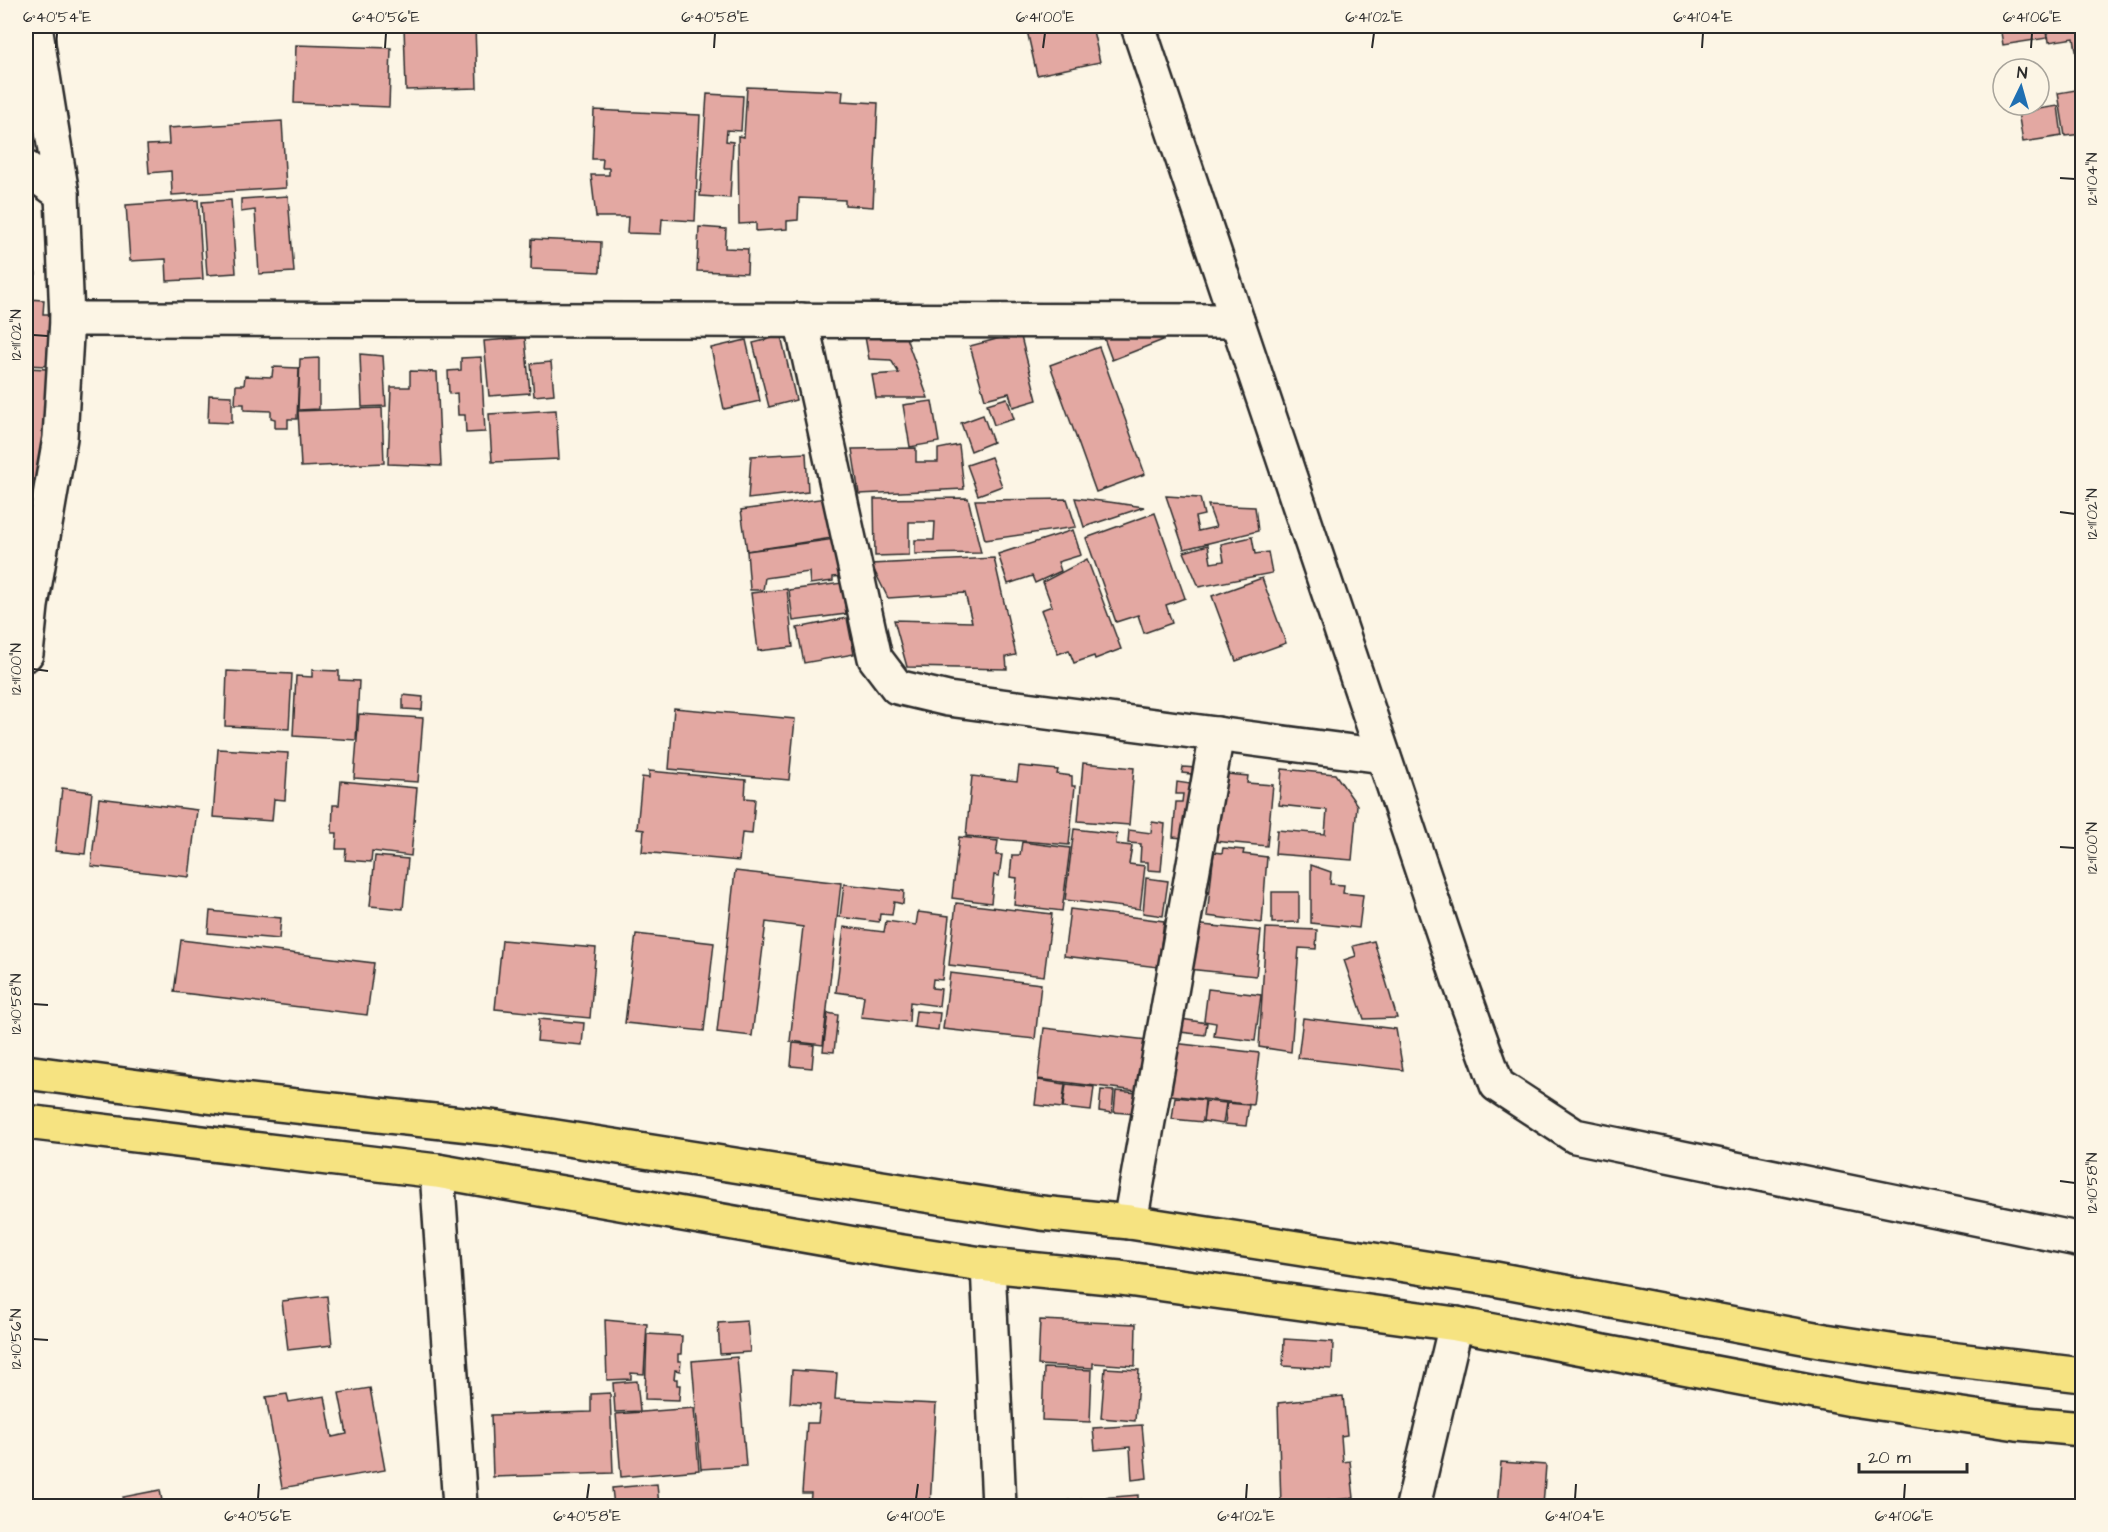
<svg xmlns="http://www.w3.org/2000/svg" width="2108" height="1532" viewBox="0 0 2108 1532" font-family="'Architects Daughter',sans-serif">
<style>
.building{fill:#e3a8a2;stroke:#2b2b2b;stroke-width:1.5}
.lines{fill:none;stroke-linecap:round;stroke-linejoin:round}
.minor-casing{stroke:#2b2b2b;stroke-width:38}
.highway-casing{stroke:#2b2b2b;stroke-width:38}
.minor{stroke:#fcf5e5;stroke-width:33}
.highway{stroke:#f6e381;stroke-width:33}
.ticks{fill:none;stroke:#2b2b2b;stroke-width:2}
.neatline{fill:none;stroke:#2b2b2b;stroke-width:2}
.ticks-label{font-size:15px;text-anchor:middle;fill:#2b2b2b}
</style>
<rect width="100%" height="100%" fill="#fcf5e5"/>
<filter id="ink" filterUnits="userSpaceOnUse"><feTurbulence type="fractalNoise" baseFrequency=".0167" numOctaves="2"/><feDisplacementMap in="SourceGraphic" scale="12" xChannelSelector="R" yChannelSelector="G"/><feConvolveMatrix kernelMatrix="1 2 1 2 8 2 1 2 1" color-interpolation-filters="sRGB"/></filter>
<g filter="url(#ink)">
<g class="building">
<polygon points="404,26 475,26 477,88 406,90"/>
<polygon points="1026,26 1092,26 1100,62 1037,75"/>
<polygon points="2000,26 2045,26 2047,38 2003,45"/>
<polygon points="2047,26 2082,26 2082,134 2065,136 2058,93 2082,89 2074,38 2049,42"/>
<polygon points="296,45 391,48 389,107 294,103"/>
<polygon points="747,87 843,91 842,101 878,103 873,207 845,205 845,200 799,198 798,220 787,221 787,229 756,231 756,223 739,224 738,136 744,137"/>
<polygon points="707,94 743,96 741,131 727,130 726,141 733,142 730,198 700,196"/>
<polygon points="2058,106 2062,136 2023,142 2018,112"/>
<polygon points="594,110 700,115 695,221 662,219 661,234 627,233 628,217 596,217 591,175 609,175 609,168 602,168 603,159 592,159"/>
<polygon points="282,121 286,188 172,195 171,171 149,173 147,145 169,144 168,128"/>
<polygon points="288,196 294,272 259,274 255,210 241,212 241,199"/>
<polygon points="198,200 203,279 167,281 166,259 130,261 126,205"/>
<polygon points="231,200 236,273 207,275 202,202"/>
<polygon points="699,227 726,229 725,248 748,249 747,273 697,271"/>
<polygon points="26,233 36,274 26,277"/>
<polygon points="532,239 601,242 600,272 531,269"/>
<polygon points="26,299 44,300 43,314 51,314 47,366 26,365"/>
<polygon points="1151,308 1163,340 1112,360 1094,311"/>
<polygon points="864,331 905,335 928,398 876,398 872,375 899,373 891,360 869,359"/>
<polygon points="1020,333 1037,400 1013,407 1009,393 985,399 970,346"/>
<polygon points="781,336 796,400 769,407 753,343"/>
<polygon points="525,338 530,393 489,396 484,341"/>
<polygon points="746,340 760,401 724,409 711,348"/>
<polygon points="1099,347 1145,474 1096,492 1050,365"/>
<polygon points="360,354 383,356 386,406 362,407"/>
<polygon points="481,357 485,432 466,433 465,415 458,415 457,393 449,394 448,371 461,370 461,358"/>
<polygon points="319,358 319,409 298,410 300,359"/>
<polygon points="551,362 554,394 534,396 531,364"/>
<polygon points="273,367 299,368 297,419 288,419 288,428 275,428 275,419 271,418 271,411 244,410 244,404 235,404 236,385 244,385 245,376 272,377"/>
<polygon points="26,368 47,369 38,525 26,524"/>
<polygon points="410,371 437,372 441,466 388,464 391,387 410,387"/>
<polygon points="209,395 232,396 232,423 208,422"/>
<polygon points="1007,398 1014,419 994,425 987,404"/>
<polygon points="932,401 939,442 910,447 903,405"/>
<polygon points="382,408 384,463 301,467 298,411"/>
<polygon points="556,410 559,459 492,462 489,414"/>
<polygon points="983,415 993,442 971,451 961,423"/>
<polygon points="959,445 964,489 859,494 852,449 916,448 916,462 938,462 938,449"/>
<polygon points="806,453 808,492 748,499 751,456"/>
<polygon points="991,457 1002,486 978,495 967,465"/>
<polygon points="1166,496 1200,498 1204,515 1195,517 1198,531 1216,527 1208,505 1255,507 1258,531 1184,549"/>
<polygon points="826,498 832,538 747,551 741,510"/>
<polygon points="968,498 981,553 915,554 915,540 934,540 935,522 909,522 909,555 875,556 874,499"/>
<polygon points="1075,498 1109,502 1144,507 1084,527"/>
<polygon points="1067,499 1076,527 985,540 975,500"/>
<polygon points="1155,513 1185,598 1166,605 1172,623 1144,633 1138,615 1116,622 1086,538"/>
<polygon points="1073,530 1081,555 1058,562 1061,571 1035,583 1032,576 1008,584 998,554"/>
<polygon points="1252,537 1255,554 1268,552 1272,573 1199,587 1184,552 1208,545 1211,563 1224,561 1221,544"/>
<polygon points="835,539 843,576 833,577 833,581 810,584 809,572 765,578 763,590 750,590 747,551"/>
<polygon points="994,558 1016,655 1006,657 1007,669 907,667 894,620 972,622 965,593 888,598 871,564"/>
<polygon points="1087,559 1121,649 1095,659 1094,656 1074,663 1069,650 1058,654 1041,610 1052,606 1043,582"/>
<polygon points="1262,578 1286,643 1236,661 1212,596"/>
<polygon points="842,583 846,614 793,621 789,590"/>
<polygon points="787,589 793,647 758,651 751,593"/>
<polygon points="847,618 854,654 804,663 797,628"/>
<polygon points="312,670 339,671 339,680 359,681 356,740 293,736 296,676 312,677"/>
<polygon points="227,671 292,674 289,729 225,726"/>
<polygon points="403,695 423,697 422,710 403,709"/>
<polygon points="674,708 795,719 789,780 669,769"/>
<polygon points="359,714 423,718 418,782 354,778"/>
<polygon points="218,749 288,753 285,800 274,799 272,821 213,817"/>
<polygon points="1083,763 1134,768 1129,825 1078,821"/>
<polygon points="1019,766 1058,770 1057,774 1072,776 1072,786 1075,786 1069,845 966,836 972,776 1017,781"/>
<polygon points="1183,767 1210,769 1203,840 1173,837 1176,802 1182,802 1183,794 1176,794 1177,782 1190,784 1191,774 1182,773"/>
<polygon points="1282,769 1335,774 1357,805 1352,860 1275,854 1277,830 1325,834 1327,810 1279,805"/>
<polygon points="649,771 746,780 745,798 755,799 752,834 742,833 739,861 642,852 644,830 637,829 642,777 649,778"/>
<polygon points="1227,774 1248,776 1247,783 1273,785 1267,846 1213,841 1218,779 1226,780"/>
<polygon points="341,781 417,788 411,856 372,851 371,862 345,860 346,849 336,849 337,833 332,833 333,805 339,805"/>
<polygon points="62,788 92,792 85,854 55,851"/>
<polygon points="99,798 197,810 189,877 91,866"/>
<polygon points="1152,822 1165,824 1161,871 1148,870 1148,862 1140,862 1141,844 1128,843 1129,830 1151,833"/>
<polygon points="1074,829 1117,834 1116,844 1132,846 1129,864 1145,866 1140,909 1065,900"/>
<polygon points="959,837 998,841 996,855 1002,855 999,876 994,875 991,903 952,898"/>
<polygon points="1022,842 1070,848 1062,911 1014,905 1017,878 1010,877 1012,855 1020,855"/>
<polygon points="1223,848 1244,850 1243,854 1267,857 1262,923 1207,916 1214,852 1222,853"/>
<polygon points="375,856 408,859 403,909 370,906"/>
<polygon points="1311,865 1331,872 1330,884 1344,885 1343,893 1363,895 1359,928 1311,923"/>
<polygon points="735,871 841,883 823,1045 790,1041 803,927 766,922 752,1036 717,1032"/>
<polygon points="1146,878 1168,881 1163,916 1143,913"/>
<polygon points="844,884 904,891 903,904 894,902 892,915 880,914 879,922 840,917"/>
<polygon points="1272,892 1299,892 1299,922 1272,923"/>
<polygon points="956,903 1052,914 1044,976 949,965"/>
<polygon points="1070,909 1164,921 1158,967 1064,956"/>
<polygon points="210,911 281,918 279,939 208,933"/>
<polygon points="918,912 949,916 942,980 933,979 932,988 941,989 939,1006 910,1002 909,1022 861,1017 864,996 836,992 844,927 884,932 886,921 916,925"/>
<polygon points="1173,922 1261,931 1256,976 1168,967"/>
<polygon points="1266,928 1317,930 1316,949 1299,948 1291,1052 1259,1047"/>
<polygon points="636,934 714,943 704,1031 625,1023"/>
<polygon points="181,940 374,963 367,1015 174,992"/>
<polygon points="502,940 596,948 590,1018 495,1009"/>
<polygon points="1374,941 1397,1018 1364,1019 1344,960 1356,956 1353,946"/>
<polygon points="950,973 1041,984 1035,1039 943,1029"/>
<polygon points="1208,989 1261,995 1255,1041 1214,1036 1216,1023 1204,1021"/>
<polygon points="916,1011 940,1013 938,1030 914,1027"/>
<polygon points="828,1013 838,1015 834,1052 823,1051"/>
<polygon points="1303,1018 1396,1029 1403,1070 1298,1058"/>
<polygon points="539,1019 584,1023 582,1045 537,1041"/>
<polygon points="1181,1019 1207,1023 1205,1035 1180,1032"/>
<polygon points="1044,1028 1259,1053 1253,1105 1038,1079"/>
<polygon points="793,1043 814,1045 812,1068 791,1066"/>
<polygon points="1038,1080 1065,1084 1062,1108 1035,1105"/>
<polygon points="1066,1084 1094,1087 1091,1111 1063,1108"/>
<polygon points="1101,1090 1114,1091 1112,1113 1099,1111"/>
<polygon points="1116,1091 1138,1093 1136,1114 1114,1112"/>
<polygon points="1175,1097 1205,1100 1203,1122 1172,1119"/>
<polygon points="1206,1101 1226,1103 1223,1124 1203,1121"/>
<polygon points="1227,1103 1249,1105 1246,1126 1225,1124"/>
<polygon points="327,1296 332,1345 288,1350 282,1301"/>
<polygon points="605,1320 647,1324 644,1374 631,1373 631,1379 607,1380"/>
<polygon points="1040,1320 1136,1324 1135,1366 1093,1363 1093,1368 1038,1365"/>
<polygon points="747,1321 750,1352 720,1354 718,1323"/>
<polygon points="647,1334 682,1336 681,1354 678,1354 678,1361 681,1361 680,1371 675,1370 674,1379 677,1379 677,1385 680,1385 679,1400 645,1399"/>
<polygon points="1284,1339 1333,1342 1332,1369 1283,1366"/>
<polygon points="737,1357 746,1466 701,1469 692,1361"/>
<polygon points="1044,1368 1092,1370 1090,1422 1042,1420"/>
<polygon points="1105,1368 1139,1370 1135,1421 1101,1418"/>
<polygon points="792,1370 837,1373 835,1399 936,1404 930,1506 810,1506 811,1493 802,1493 807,1423 818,1423 820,1405 790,1403"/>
<polygon points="637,1381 640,1411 615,1412 613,1383"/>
<polygon points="370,1388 385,1470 282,1488 266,1397 287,1394 289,1402 325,1396 332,1437 347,1434 339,1393"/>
<polygon points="610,1393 613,1473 493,1477 491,1415 591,1412 591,1394"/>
<polygon points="1343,1396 1347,1435 1341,1436 1343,1462 1350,1461 1354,1498 1324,1501 1325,1506 1281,1506 1278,1403"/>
<polygon points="694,1408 699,1470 621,1477 616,1414"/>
<polygon points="1142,1425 1147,1478 1132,1480 1130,1447 1095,1450 1093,1428"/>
<polygon points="1501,1462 1546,1465 1543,1506 1497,1506"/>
<polygon points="657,1484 659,1506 614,1506 612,1488"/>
<polygon points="160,1490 163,1506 125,1506 123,1497"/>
<polygon points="1138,1495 1138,1506 1064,1506 1064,1501"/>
</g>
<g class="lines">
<defs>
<g id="minor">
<polyline points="1138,26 1459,980 1497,1085 1575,1136 2082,1240"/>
<polyline points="26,168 62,194"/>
<polyline points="67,319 1237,321"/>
<polyline points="801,320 875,658 897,687 948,699 1383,756"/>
<polyline points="26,654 31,606 60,438 67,319 62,194 35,26"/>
<polyline points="437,1171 460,1506"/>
<polyline points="1130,1222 1217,734"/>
<polyline points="988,1265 999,1506"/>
<polyline points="1413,1506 1456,1324"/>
</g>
<g id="highway">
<polyline points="26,1072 222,1098 498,1128 1041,1213 1130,1222 1495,1279 1825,1341 1916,1355 2082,1375"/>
<polyline points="26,1122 437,1171 883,1249 988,1265 1120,1278 1456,1324 1852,1399 2017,1423 2082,1429"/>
</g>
</defs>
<use href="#minor" class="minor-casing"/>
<use href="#highway" class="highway-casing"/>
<use href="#minor" class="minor"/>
<use href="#highway" class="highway"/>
</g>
</g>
<path class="ticks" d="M56 48 57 33M385 48 386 33M714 48 715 33M1043 48 1045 33M1372 48 1374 33M1702 48 1703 33M2031 48 2032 33M2060 178 2075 179M33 335 48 336M2060 512 2075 514M33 669 48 671M2060 847 2075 848M33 1004 48 1005M2060 1181 2075 1183M33 1339 48 1340M258 1499 259 1484M587 1499 589 1484M916 1499 918 1484M1246 1499 1247 1484M1575 1499 1576 1484M1904 1499 1905 1484"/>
<rect width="2108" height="1532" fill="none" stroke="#fcf5e5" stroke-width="66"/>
<g transform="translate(2021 87) rotate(5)"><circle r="28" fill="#fcf5e5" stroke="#a8a49b" stroke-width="1.5"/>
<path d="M0-4.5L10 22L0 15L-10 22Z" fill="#1f6fb2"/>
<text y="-9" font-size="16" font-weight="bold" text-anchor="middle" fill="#2b2b2b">N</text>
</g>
<path d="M1859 1463v9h108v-9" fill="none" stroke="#2b2b2b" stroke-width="3"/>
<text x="1868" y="1463" font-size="18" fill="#2b2b2b" stroke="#fcf5e5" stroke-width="4.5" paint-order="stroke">20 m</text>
<rect x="33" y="33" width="2042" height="1466" class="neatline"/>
<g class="ticks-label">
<text x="57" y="22">6°40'54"E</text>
<text x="386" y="22">6°40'56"E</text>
<text x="715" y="22">6°40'58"E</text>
<text x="1045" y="22">6°41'00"E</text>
<text x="1374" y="22">6°41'02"E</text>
<text x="1703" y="22">6°41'04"E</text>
<text x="2032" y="22">6°41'06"E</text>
<text transform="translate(2092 179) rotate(-90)" y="5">12°11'04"N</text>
<text transform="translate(16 335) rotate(-90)" y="5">12°11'02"N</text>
<text transform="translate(2092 514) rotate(-90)" y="5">12°11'02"N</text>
<text transform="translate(16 669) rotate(-90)" y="5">12°11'00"N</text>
<text transform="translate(2092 848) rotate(-90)" y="5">12°11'00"N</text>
<text transform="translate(16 1004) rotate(-90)" y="5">12°10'58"N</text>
<text transform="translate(2092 1183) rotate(-90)" y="5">12°10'58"N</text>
<text transform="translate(16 1339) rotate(-90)" y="5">12°10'56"N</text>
<text x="258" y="1521">6°40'56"E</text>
<text x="587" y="1521">6°40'58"E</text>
<text x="916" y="1521">6°41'00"E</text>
<text x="1246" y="1521">6°41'02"E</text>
<text x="1575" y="1521">6°41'04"E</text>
<text x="1904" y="1521">6°41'06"E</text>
</g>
</svg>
